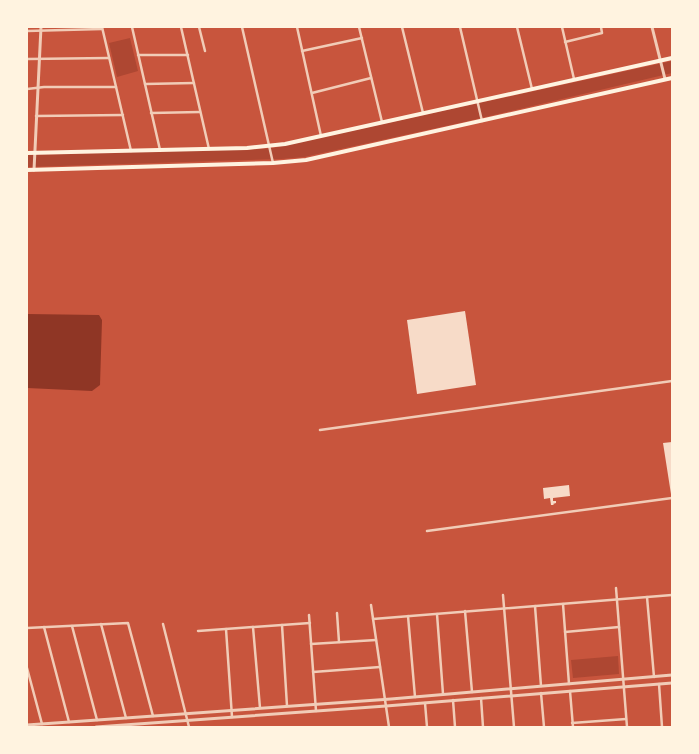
<svg xmlns="http://www.w3.org/2000/svg" width="699" height="754" viewBox="0 0 699 754" font-family="Quicksand,sans-serif">
<style>
.green{fill:#ae4732}
.water{fill:#8f3625}
.building{fill:#f7dbc8}
.lines{fill:none;stroke-linecap:round;stroke-linejoin:round}
.minor{stroke:#f1ccb7;stroke-width:2.5}
.tertiary{stroke:#f1ccb7;stroke-width:3}
.primary{stroke:#fff3e0;stroke-width:4}
</style>
<rect width="100%" height="100%" fill="#c8553d"/>
<g class="green">
<polygon points="130,38 138,71 117,77 109,43"/>
<polygon points="672,61 672,73 464,122 304,157 281,159 27,167 27,155 260,149 273,148"/>
<polygon points="618,656 619,674 573,678 571,660"/>
</g>
<polygon class="water" points="27,314 99,315 102,320 100,385 92,391 27,388"/>
<g class="building">
<polygon points="465,311 476,385 417,394 407,320"/>
<polygon points="672,442 672,494 671,494 663,443"/>
<polygon points="569,485 570,496 553,498 553,501 556,501 556,503 553,504 554,505 551,505 550,498 544,499 543,488"/>
</g>
<g class="lines">
<g class="minor">
<polyline points="102,27 131,151"/>
<polyline points="132,27 160,150"/>
<polyline points="181,27 209,149"/>
<polyline points="199,27 205,51"/>
<polyline points="242,27 273,163"/>
<polyline points="297,27 321,136"/>
<polyline points="359,27 382,122"/>
<polyline points="402,27 423,113"/>
<polyline points="460,27 482,121"/>
<polyline points="517,27 532,89"/>
<polyline points="562,27 574,79"/>
<polyline points="27,31 102,29"/>
<polyline points="565,42 602,33 601,27"/>
<polyline points="302,51 362,38"/>
<polyline points="138,55 188,55"/>
<polyline points="27,59 109,58"/>
<polyline points="145,84 194,83"/>
<polyline points="27,89 44,87 116,87"/>
<polyline points="312,93 371,78"/>
<polyline points="151,113 200,112"/>
<polyline points="36,116 123,115"/>
<polyline points="320,430 672,381"/>
<polyline points="427,531 672,498"/>
<polyline points="616,588 627,727"/>
<polyline points="503,595 514,727"/>
<polyline points="647,597 654,677"/>
<polyline points="563,604 569,684"/>
<polyline points="371,605 389,727"/>
<polyline points="535,606 541,686"/>
<polyline points="465,611 472,692"/>
<polyline points="337,613 339,642"/>
<polyline points="437,614 443,694"/>
<polyline points="309,615 316,711"/>
<polyline points="408,616 415,697"/>
<polyline points="373,619 672,595"/>
<polyline points="101,624 126,718"/>
<polyline points="163,624 189,727"/>
<polyline points="282,625 287,706"/>
<polyline points="72,626 97,720"/>
<polyline points="44,627 69,722"/>
<polyline points="253,627 260,708"/>
<polyline points="27,628 128,623 153,716"/>
<polyline points="226,629 232,717"/>
<polyline points="198,631 310,623"/>
<polyline points="565,632 619,627"/>
<polyline points="311,644 376,640"/>
<polyline points="27,668 42,724"/>
<polyline points="313,672 380,667"/>
<polyline points="659,684 662,727"/>
<polyline points="570,691 573,727"/>
<polyline points="541,693 544,727"/>
<polyline points="481,698 483,727"/>
<polyline points="453,700 455,727"/>
<polyline points="425,703 427,727"/>
<polyline points="572,723 626,719"/>
</g>
<g class="tertiary">
<polyline points="652,27 665,79"/>
<polyline points="34,170 41,27"/>
<polyline points="27,725 391,699 672,675"/>
<polyline points="96,727 386,706 672,683"/>
</g>
<g class="primary">
<polyline points="27,153 247,148 285,144 672,58"/>
<polyline points="27,170 273,163 306,160 672,78"/>
</g>
</g>
<rect width="699" height="754" fill="none" stroke="#fff3e0" stroke-width="56"/>
</svg>
